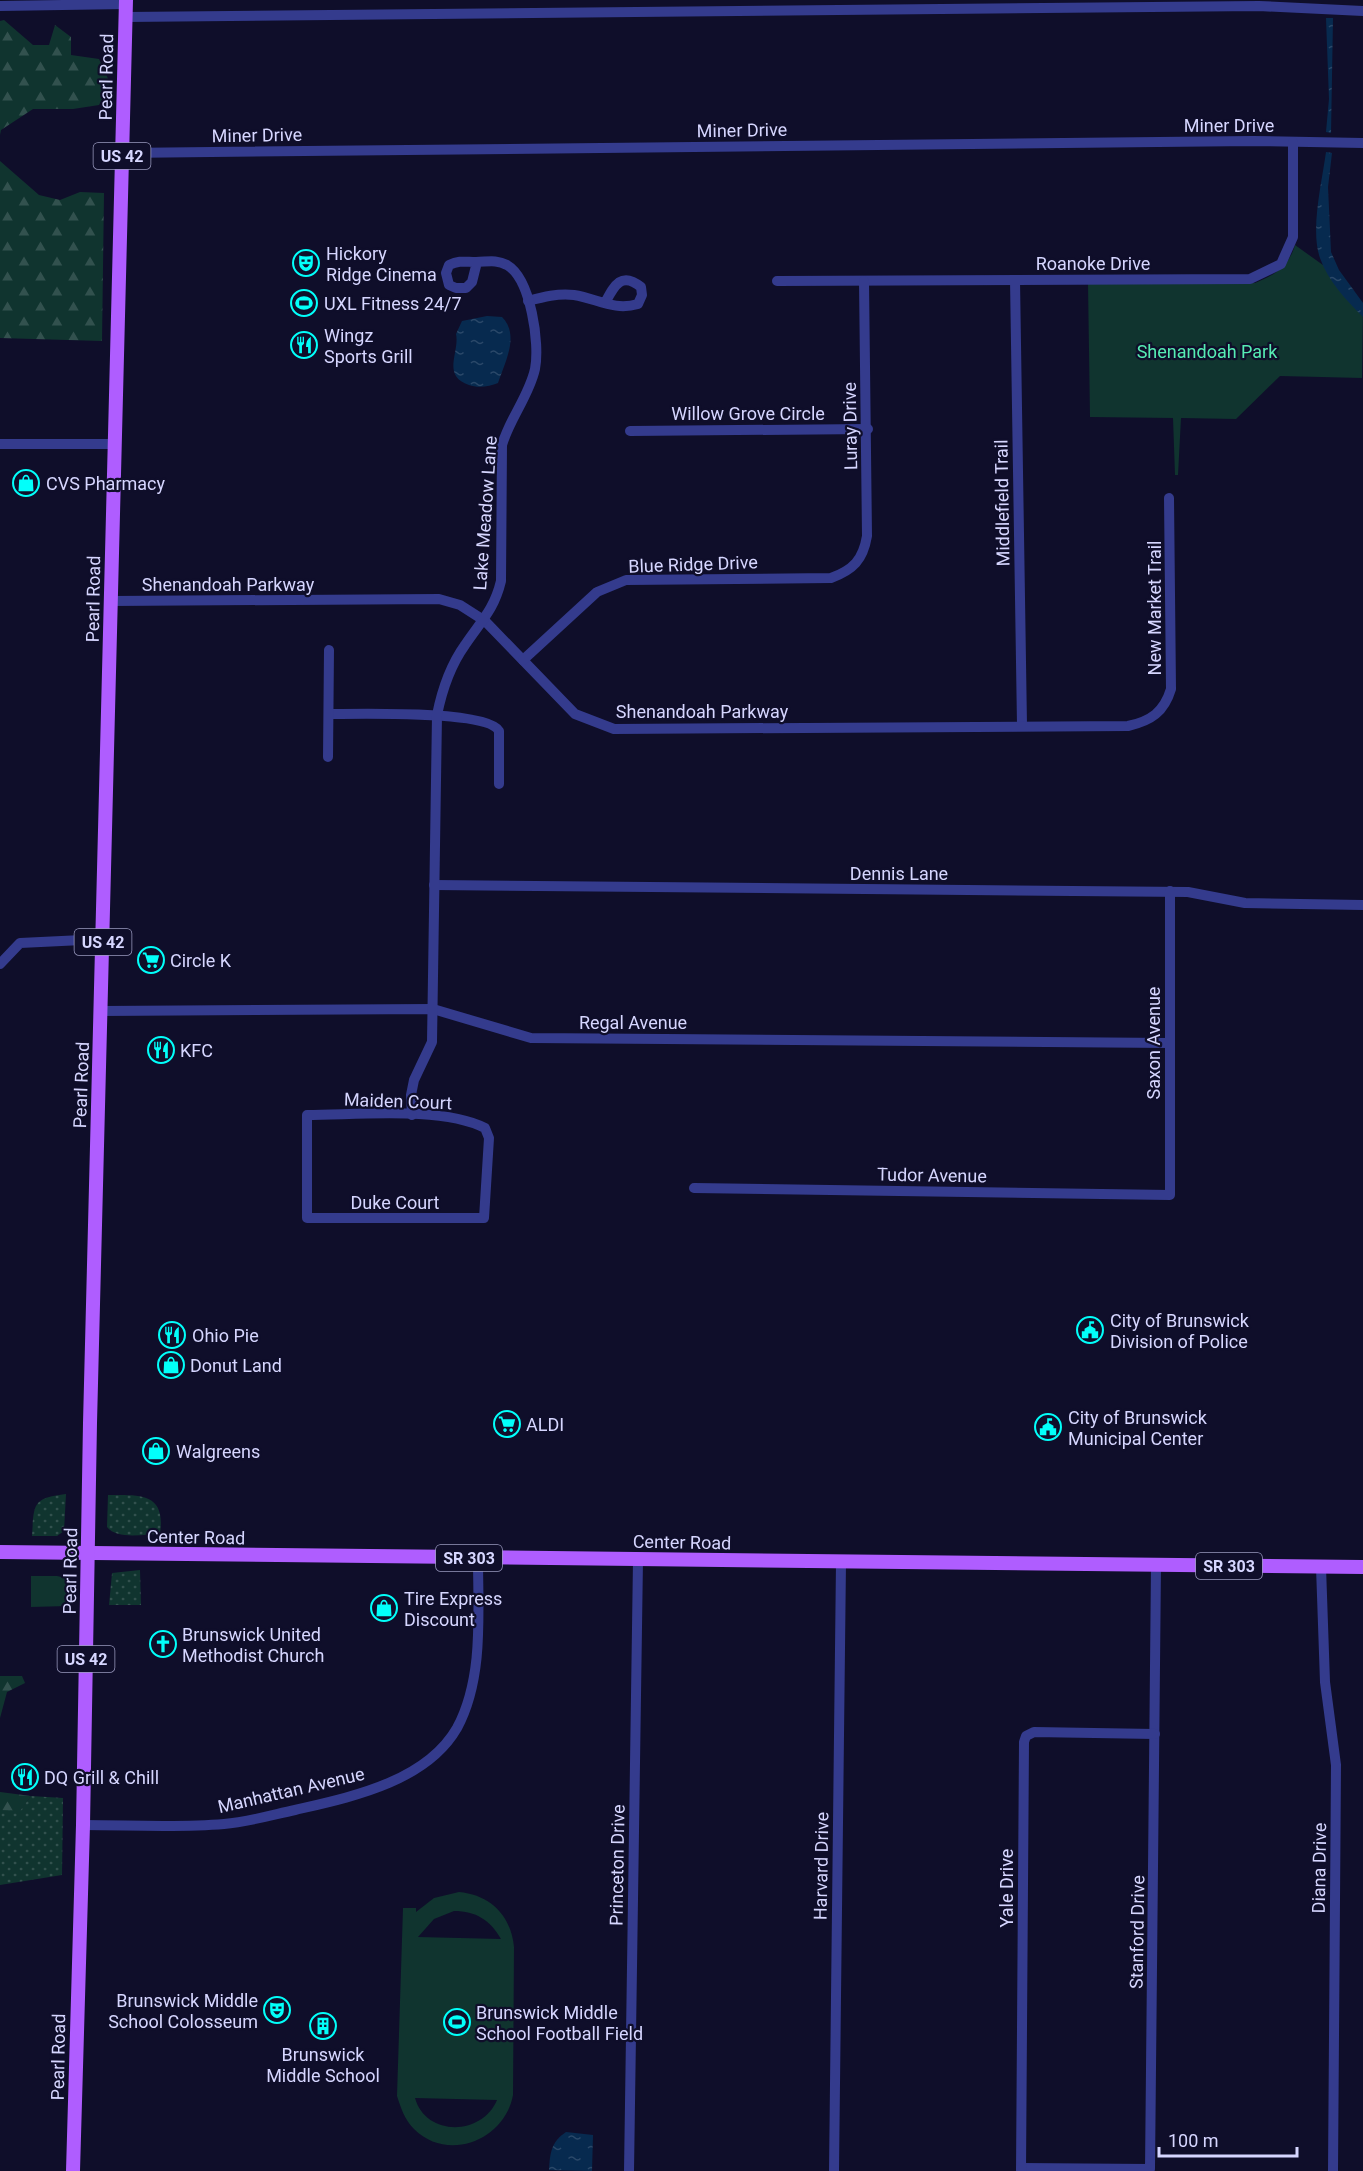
<svg xmlns="http://www.w3.org/2000/svg" width="1363" height="2171" viewBox="0 0 1363 2171" font-family="Roboto,sans-serif">
<style>
.grass{fill:url(#grass-dots)}
.forest{fill:url(#forest-firs)}
.park{fill:#10342f;fill-rule:evenodd}
.water{fill:url(#water-ripples)}
.lines{fill:none;stroke-linecap:round;stroke-linejoin:round}
.minor{stroke:#343b8d;stroke-width:10}
.major{stroke:#af5dff;stroke-width:14}
.labels{text-anchor:middle;dominant-baseline:central;stroke-width:4.5;stroke-linejoin:round;paint-order:stroke}
.shield{fill:#0f0e2a;stroke:#9a9abf;stroke-width:1.5}
.shield-label{font-size:16px;font-weight:bold;fill:#d6d6ff}
.street-label{font-size:18px;fill:#d6d6ff;stroke:#0f0e2a}
.poi-label{font-size:18px;fill:#d6d6ff;stroke:#0f0e2a;text-anchor:start}
.park-label{font-size:18px;fill:#56ecb4;stroke:#0f0e2a}
</style>
<defs>
<pattern id="grass-dots" width="8" height="8" patternUnits="userSpaceOnUse" patternTransform="scale(1.5)"><rect width="8" height="8" fill="#10342f"/><path d="M2 2h.1M6 6h.1" fill="none" stroke="#32514e" stroke-width="1.8" stroke-linecap="round"/></pattern>
<pattern id="forest-firs" width="22" height="20" patternUnits="userSpaceOnUse" patternTransform="scale(1.5)"><rect width="22" height="20" fill="#10342f"/><path d="M5 1l3.5 6h-7zM16 11l3.5 6h-7z" fill="#32514e"/></pattern>
<pattern id="water-ripples" width="26" height="14" patternUnits="userSpaceOnUse" patternTransform="scale(1.5)"><rect width="26" height="14" fill="#072a4f"/><path d="M2 4q2-2 4 0t4 0M15 11q2-2 4 0t4 0" fill="none" stroke="#2a4869"/></pattern>
</defs>
<rect width="100%" height="100%" fill="#0f0e2a"/>
<g class="grass">
<path d="M66 1494 64 1531 57 1536H32C34 1504 32 1498 66 1494Z"/>
<path d="M108 1495C140 1495 166 1492 160 1534 144 1534 117 1540 107 1527Z"/>
<polygon points="140,1570 141,1605 109,1605 112,1573"/>
<polygon points="31,1796 63,1798 62,1875 0,1885 0,1810 20,1810"/>
</g>
<g class="forest">
<polygon points="4,20 33,45 49,45 55,25 71,37 71,55 99,59 110,83 99,105 73,109 33,109 1,130 0,135 0,21"/>
<polygon points="0,161 39,195 60,200 80,192 104,193 102,341 0,338"/>
<polygon points="0,1676 22,1676 25,1683 7,1692 0,1718"/>
<polygon points="0,1792 31,1796 20,1811 0,1810"/>
</g>
<g class="park">
<path d="M1295 245 1330 270 1363 308 1362 378 1280 376 1236 419 1181 418 1178 475H1175L1173 418 1090 417 1088 284 1255 283C1275 275 1289 266 1295 245Z"/>
<polygon points="31,1576 57,1576 66,1578 68,1584 68,1606 31,1607"/>
<path d="M459 1892C491 1895 511 1916 514 1947L513 2095C505 2140 448 2163 414 2129 404 2119 401 2108 397 2096L403 1908H416V1912L434 1898ZM454 1911C476 1911 490 1920 501 1939L418 1937 434 1919ZM415 2098 497 2100C482 2136 426 2137 415 2098Z"/>
</g>
<g class="water">
<polygon points="1326,18 1333,18 1331,133 1326,132 1329,99"/>
<path d="M1326 152 1332 153 1328 187 1331 252 1339 270 1363 303V317C1346 300 1328 281 1320 258 1310 230 1322 182 1326 152Z"/>
<path d="M487 316 502 317C520 335 505 362 498 383 489 387 477 388 469 385 441 376 460 352 456 334L462 321Z"/>
<path d="M566 2132 593 2135 592 2171 549 2170C550 2153 551 2142 566 2132Z"/>
</g>
<g class="lines">
<g class="minor">
<polyline points="0,6 126,4"/>
<polyline points="126,17 1259,6 1363,11"/>
<polyline points="122,153 1253,141 1363,143"/>
<polyline points="1015,280 1022,725"/>
<polyline points="777,281 1250,279 1281,264 1293,237 1293,142"/>
<path d="M528 301C543 297 558 293 574 295 598 299 614 311 638 304L642 295 641 287C621 271 614 286 605 303"/>
<polyline points="630,431 868,429"/>
<polyline points="0,444 114,444"/>
<path d="M111 601 439 599 460 605 485 621 575 714 614 729 1128 726C1151 721 1164 712 1171 689L1169 498"/>
<path d="M523 660 597 592 626 580 831 578C853 570 863 560 867 536L864 281"/>
<path d="M329 714C356 714 488 710 499 731V784"/>
<polyline points="328,757 329,650"/>
<polyline points="434,885 1188,892 1245,903 1363,905"/>
<polyline points="0,964 20,943 103,939"/>
<polyline points="101,1011 433,1009 531,1038 1169,1043"/>
<path d="M307 1115C357 1115 442 1106 485 1128L489 1138 484 1218H307Z"/>
<path d="M412 1115 411 1095 414 1080 432 1042 437 715C442 690 450 666 465 645 481 621 494 610 501 581L502 445C510 418 529 396 535 369 540 344 531 279 507 265 496 259 487 262 476 262 465 262 460 260 449 265L446 273 449 285 456 288H466L472 282 477 262"/>
<polyline points="694,1188 1170,1195 1170,891"/>
<polyline points="1321,1567 1325,1682 1336,1765 1333,2171"/>
<path d="M83 1825C130 1825 178 1828 224 1824 248 1822 272 1815 295 1810 351 1797 426 1782 457 1728 484 1678 478 1613 478 1558"/>
<polyline points="1021,2168 1150,2169 1156,1565"/>
<polyline points="629,2171 638,1560"/>
<polyline points="834,2171 841,1562"/>
<polyline points="1021,2171 1024,1742 1026,1736 1034,1732 1155,1734"/>
</g>
<g class="major">
<polyline points="0,1552 1363,1567"/>
<polyline points="73,2171 83,1825 90,1423 126,0"/>
</g>
</g>
<defs>
<symbol id="theatre-ring" viewBox="-11 -11 22 22"><circle r="9.5" fill="#0f0e2a" stroke="#02fffa" stroke-width="1.5"/><path d="M-5-5.5Q0-4 5-5.5V0Q5 5 0 6Q-5 5-5 0ZM-3.3-2.5H-1v1.5H-3.3ZM1-2.5H3.3v1.5H1ZM-2.8 1Q0 5.5 2.8 1Z" fill="#02fffa"/></symbol>
<symbol id="stadium-ring" viewBox="-11 -11 22 22"><circle r="9.5" fill="#0f0e2a" stroke="#02fffa" stroke-width="1.5"/><path d="M0-5a6.5 5 0 1 0 0 10a6.5 5 0 1 0 0-10ZM-3.5-1.8h7v3.6h-7Z" fill="#02fffa"/></symbol>
<symbol id="restaurant-ring" viewBox="-11 -11 22 22"><circle r="9.5" fill="#0f0e2a" stroke="#02fffa" stroke-width="1.5"/><path d="M-5-6h1v4h1v-4h1v4h1v-4h1v5L-1.5 .5V6h-2V.5L-5-1ZM5-6V6H3V1.5H1.5Q1.5-4 5-6Z" fill="#02fffa"/></symbol>
<symbol id="shop-ring" viewBox="-11 -11 22 22"><circle r="9.5" fill="#0f0e2a" stroke="#02fffa" stroke-width="1.5"/><path d="M-5-2.5h2.3a2.7 3.5 0 0 1 5.4 0H5L5.5 6h-11ZM-1.5-2.5h3a1.5 2.3 0 0 0-3 0Z" fill="#02fffa"/></symbol>
<symbol id="supermarket-ring" viewBox="-11 -11 22 22"><circle r="9.5" fill="#0f0e2a" stroke="#02fffa" stroke-width="1.5"/><path d="M-6-5.5h2.5l.6 2H6L4.5 2H-2.5L-4.4-4H-6ZM-1.5 3.2a1.3 1.3 0 1 0 .1 0ZM3 3.2a1.3 1.3 0 1 0 .1 0Z" fill="#02fffa"/></symbol>
<symbol id="civic-ring" viewBox="-11 -11 22 22"><circle r="9.5" fill="#0f0e2a" stroke="#02fffa" stroke-width="1.5"/><path d="M-.6-6.5H3V-4.5H.6V-3L4-1V1h2V6H-6V1h2V-1L-.6-3ZM-1.2 2.5V6h2.4V2.5Z" fill="#02fffa"/></symbol>
<symbol id="church-ring" viewBox="-11 -11 22 22"><circle r="9.5" fill="#0f0e2a" stroke="#02fffa" stroke-width="1.5"/><path d="M-1.2-6h2.4v3.5h3.3v2.4h-3.3V6h-2.4V-.1h-3.3v-2.4h3.3Z" fill="#02fffa"/></symbol>
<symbol id="building-ring" viewBox="-11 -11 22 22"><circle r="9.5" fill="#0f0e2a" stroke="#02fffa" stroke-width="1.5"/><path d="M-4-6H4V6H1V3H-1V6H-4ZM-2.5-4.3h1.7v1.8h-1.7ZM.8-4.3h1.7v1.8H.8ZM-2.5-1h1.7V.8h-1.7ZM.8-1h1.7V.8H.8Z" fill="#02fffa"/></symbol>
</defs>
<g fill-rule="evenodd">
<use href="#theatre-ring" x="291" y="248" width="30" height="30"/>
<use href="#stadium-ring" x="289" y="288" width="30" height="30"/>
<use href="#restaurant-ring" x="289" y="330" width="30" height="30"/>
<use href="#shop-ring" x="11" y="468" width="30" height="30"/>
<use href="#supermarket-ring" x="136" y="945" width="30" height="30"/>
<use href="#restaurant-ring" x="146" y="1035" width="30" height="30"/>
<use href="#civic-ring" x="1075" y="1315" width="30" height="30"/>
<use href="#restaurant-ring" x="157" y="1320" width="30" height="30"/>
<use href="#shop-ring" x="156" y="1350" width="30" height="30"/>
<use href="#supermarket-ring" x="492" y="1409" width="30" height="30"/>
<use href="#civic-ring" x="1033" y="1412" width="30" height="30"/>
<use href="#shop-ring" x="141" y="1436" width="30" height="30"/>
<use href="#shop-ring" x="369" y="1593" width="30" height="30"/>
<use href="#church-ring" x="148" y="1629" width="30" height="30"/>
<use href="#restaurant-ring" x="10" y="1762" width="30" height="30"/>
<use href="#theatre-ring" x="262" y="1995" width="30" height="30"/>
<use href="#stadium-ring" x="442" y="2007" width="30" height="30"/>
<use href="#building-ring" x="308" y="2011" width="30" height="30"/>
</g>
<g class="labels">
<g class="shield">
<rect x="93.5" y="143" width="57" height="26" rx="4.5"/>
<rect x="74.5" y="929" width="57" height="26" rx="4.5"/>
<rect x="436" y="1545" width="66" height="26" rx="4.5"/>
<rect x="1196" y="1553" width="66" height="26" rx="4.5"/>
<rect x="57.5" y="1646" width="57" height="26" rx="4.5"/>
</g>
<g class="shield-label">
<text x="122" y="156">US 42</text>
<text x="103" y="942">US 42</text>
<text x="469" y="1558">SR 303</text>
<text x="1229" y="1566">SR 303</text>
<text x="86" y="1659">US 42</text>
</g>
<g class="street-label">
<text transform="translate(106 77) rotate(-89)">Pearl Road</text>
<text x="1229" y="125">Miner Drive</text>
<text transform="translate(742 130) rotate(-1)">Miner Drive</text>
<text transform="translate(257 135) rotate(-1)">Miner Drive</text>
<text x="1093" y="263">Roanoke Drive</text>
<text x="748" y="413">Willow Grove Circle</text>
<text transform="translate(850 426) rotate(-91)">Luray Drive</text>
<text transform="translate(1002 503) rotate(-91)">Middlefield Trail</text>
<text transform="translate(485 513) rotate(-86)">Lake Meadow Lane</text>
<text transform="translate(693 564) rotate(-2)">Blue Ridge Drive</text>
<text x="228" y="584">Shenandoah Parkway</text>
<text transform="translate(93 599) rotate(-89)">Pearl Road</text>
<text transform="translate(1154 608) rotate(-90)">New Market Trail</text>
<text x="702" y="711">Shenandoah Parkway</text>
<text x="899" y="873">Dennis Lane</text>
<text x="633" y="1022">Regal Avenue</text>
<text transform="translate(1153 1043) rotate(-90)">Saxon Avenue</text>
<text transform="translate(81 1085) rotate(-88)">Pearl Road</text>
<text transform="translate(398 1101) rotate(2)">Maiden Court</text>
<text transform="translate(932 1175) rotate(1)">Tudor Avenue</text>
<text x="395" y="1202">Duke Court</text>
<text transform="translate(196 1537) rotate(1)">Center Road</text>
<text transform="translate(682 1542) rotate(1)">Center Road</text>
<text transform="translate(70 1571) rotate(-89)">Pearl Road</text>
<text transform="translate(291 1790) rotate(-13)">Manhattan Avenue</text>
<text transform="translate(617 1865) rotate(-89)">Princeton Drive</text>
<text transform="translate(821 1866) rotate(-89)">Harvard Drive</text>
<text transform="translate(1319 1868) rotate(-89)">Diana Drive</text>
<text transform="translate(1006 1888) rotate(-90)">Yale Drive</text>
<text transform="translate(1137 1932) rotate(-89)">Stanford Drive</text>
<text transform="translate(58 2057) rotate(-89)">Pearl Road</text>
</g>
<g class="poi-label">
<text x="326" y="253">Hickory<tspan x="326" dy="21">Ridge Cinema</tspan></text>
<text x="324" y="303">UXL Fitness 24/7</text>
<text x="324" y="335">Wingz<tspan x="324" dy="21">Sports Grill</tspan></text>
<text x="46" y="483">CVS Pharmacy</text>
<text x="170" y="960">Circle K</text>
<text x="180" y="1050">KFC</text>
<text x="1110" y="1320">City of Brunswick<tspan x="1110" dy="21">Division of Police</tspan></text>
<text x="192" y="1335">Ohio Pie</text>
<text x="190" y="1365">Donut Land</text>
<text x="1068" y="1417">City of Brunswick<tspan x="1068" dy="21">Municipal Center</tspan></text>
<text x="526" y="1424">ALDI</text>
<text x="176" y="1451">Walgreens</text>
<text x="404" y="1598">Tire Express<tspan x="404" dy="21">Discount</tspan></text>
<text x="182" y="1634">Brunswick United<tspan x="182" dy="21">Methodist Church</tspan></text>
<text x="44" y="1777">DQ Grill &amp; Chill</text>
<text x="258" y="2000" text-anchor="end">Brunswick Middle<tspan x="258" dy="21">School Colosseum</tspan></text>
<text x="476" y="2012">Brunswick Middle<tspan x="476" dy="21">School Football Field</tspan></text>
<text x="323" y="2054" text-anchor="middle">Brunswick<tspan x="323" dy="21">Middle School</tspan></text>
</g>
<g class="park-label">
<text x="1207" y="351">Shenandoah Park</text>
</g>
</g>
<path d="M1159 2147v9h138v-9" fill="none" stroke="#d6d6ff" stroke-width="3"/>
<text x="1168" y="2147" font-size="18" fill="#d6d6ff" stroke="#0f0e2a" stroke-width="4.5" paint-order="stroke">100 m</text>
</svg>
